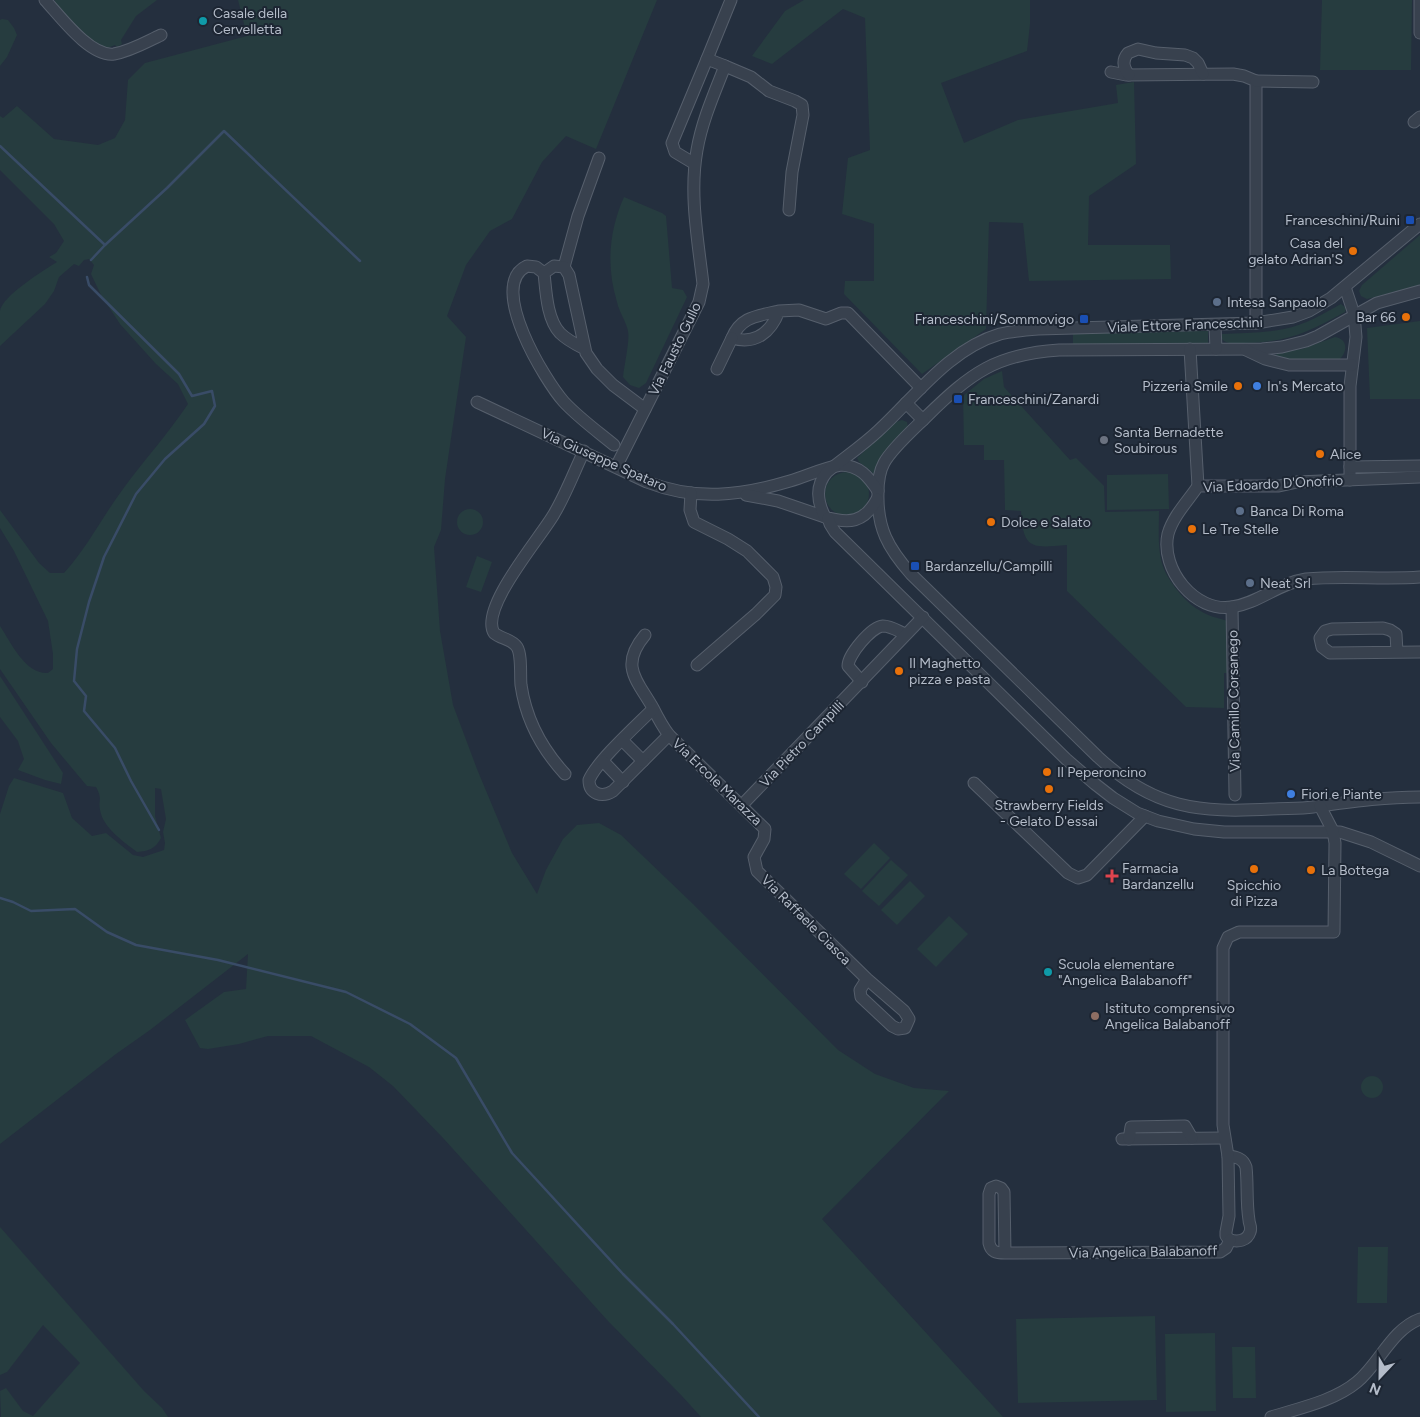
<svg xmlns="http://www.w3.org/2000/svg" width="1420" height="1417" viewBox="0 0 1420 1417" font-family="Figtree,sans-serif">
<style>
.green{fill:#263c3f}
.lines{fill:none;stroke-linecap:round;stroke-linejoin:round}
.stream{stroke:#394c67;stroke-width:2.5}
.minor-casing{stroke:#565f6c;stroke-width:13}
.minor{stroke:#38414e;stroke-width:11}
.culture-dot{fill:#0f9aa8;stroke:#1d2633;stroke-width:2}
.transit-dot{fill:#1a4fb4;stroke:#1d2633;stroke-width:2}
.food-dot{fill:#e8710a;stroke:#1d2633;stroke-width:2}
.service-dot{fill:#5c6f8a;stroke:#1d2633;stroke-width:2}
.shop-dot{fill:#3f7fe0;stroke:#1d2633;stroke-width:2}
.worship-dot{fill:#6b7280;stroke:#1d2633;stroke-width:2}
.health-dot{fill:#e0444e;stroke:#1d2633;stroke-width:2}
.education-dot{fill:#8d6e63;stroke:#1d2633;stroke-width:2}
.labels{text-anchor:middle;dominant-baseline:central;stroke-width:4;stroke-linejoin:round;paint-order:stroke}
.poi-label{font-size:14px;fill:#b4bcc9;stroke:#1d2633;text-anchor:start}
.street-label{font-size:14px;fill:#b4bcc9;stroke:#1d2633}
</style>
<rect width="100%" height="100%" fill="#242f3e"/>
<g class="green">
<polygon points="55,0 157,0 136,16 121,40 122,44 117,47 115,45 105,49 93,44 55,6"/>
<path d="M238 0H657L596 149 566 136 542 162 512 219 490 231 466 265 447 316 466 337 445 479 441 530 434 547 440 631 453 705 477 769 512 853 537 894 546 870 563 839 577 825 599 823 621 835 693 904 838 1050 875 1074 914 1088 949 1091 822 1219 1003 1417H701L682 1396 608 1321 444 1139 393 1086 369 1067 311 1036H268L239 1044 208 1049 200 1048 185 1020 224 992 246 989 248 954 150 1030 116 1054 0 1144V814L9 786 14 778 63 793 72 818 92 836 106 833 133 855 143 857 164 850 165 843 163 832 166 819 161 789 155 788V816L161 838C155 849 149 851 137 852 124 842 103 828 100 810 98 799 103 800 96 787L87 786 51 743 0 669V626C12 644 25 674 48 673L53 669V654L48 621 14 551 0 528V510L39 563 50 573H64C87 548 102 517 123 489 144 460 168 434 188 404L178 384 156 364 120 324 101 295 91 274 94 265 89 259 84 260 79 266 74 264 59 277 54 291 45 304 0 346C0 335 0 322 0 311 2 296 44 270 57 262L49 257 56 253 64 241 54 224 0 170V116L3 118 17 106 54 139 98 145 115 138 125 120 128 80 145 63 247 36Z"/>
<polygon points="804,0 1030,0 1030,24 1027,51 941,83 964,143 1018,120 1118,103 1116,85 1134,82 1136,164 1089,196 1088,245 1170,245 1171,279 1029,281 1023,223 989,222 986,329 922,374 844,294 845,281 874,281 874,224 842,214 848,158 870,150 865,18 843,9 772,64 752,56 785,11"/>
<polygon points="1322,0 1412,0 1411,70 1320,70"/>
<polygon points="2,19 8,20 14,28 17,35 7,57 0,66 0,20"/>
<path d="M624 197 662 213 666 216 672 288 683 290 687 297 646 383 639 388 630 385 623 377C624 366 630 341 628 331 626 321 619 312 617 302 606 266 609 231 624 197Z"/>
<polygon points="1420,235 1420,285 1371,298 1367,299 1361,296 1359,291 1362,285"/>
<path d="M1341 304 1346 308 1345 312C1309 332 1286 343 1244 343 1236 343 1227 345 1222 339V334C1242 333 1264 333 1284 329 1305 325 1323 314 1341 304Z"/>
<polygon points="1420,321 1420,399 1370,399 1367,328"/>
<polygon points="1208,331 1208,344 1073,346 1073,332"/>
<path d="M1335 337C1348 339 1348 352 1339 360L1282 361 1276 356 1277 353 1302 349Z"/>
<path d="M1002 371 1004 387 1070 460 1076 458 1104 486 1105 512 1159 511C1159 529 1157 552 1164 569 1170 583 1185 602 1199 610 1207 616 1218 618 1228 621L1229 673H1224V708L1186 707 1067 591V545C1032 548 1023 550 1021 511L1005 510 1004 460H984V445H964L963 396 984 379Z"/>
<polygon points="902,420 907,422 908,428 875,476 871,471 859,462 857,458 896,422"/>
<circle cx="847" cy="494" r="22"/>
<polygon points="1168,474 1169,509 1107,510 1107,475"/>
<circle cx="470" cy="522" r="13"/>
<polygon points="477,556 492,562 481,592 466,587"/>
<polygon points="0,676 63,773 61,784 45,780 18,770 24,759 18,741 0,717"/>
<polygon points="874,843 890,858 861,889 844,874"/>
<polygon points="891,860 908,875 879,906 862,891"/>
<polygon points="910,881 925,896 897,925 881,910"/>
<polygon points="949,916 968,934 936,967 917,949"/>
<circle cx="1372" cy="1087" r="11"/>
<polygon points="0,1227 144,1391 162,1408 168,1417 1,1417 0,1391 6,1388 23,1411 33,1416 80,1363 43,1325 7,1372 0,1375"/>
<polygon points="1358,1247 1388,1247 1387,1303 1357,1303"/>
<polygon points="1155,1316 1157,1400 1018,1403 1016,1319"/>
<polygon points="1215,1333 1216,1411 1166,1412 1165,1334"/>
<polygon points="1232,1347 1255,1347 1256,1398 1233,1398"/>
</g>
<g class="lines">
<g class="stream">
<polyline points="0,146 105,245 91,260"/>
<polyline points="105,245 167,188 224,131 360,261"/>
<polyline points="87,277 89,285 179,374 192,396 212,391 215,406 204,424 165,459 136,494 104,557 89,602 77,649 74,681 86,696 84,711 115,748 131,781 159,830"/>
<polyline points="0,898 13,902 31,911 75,909 107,932 136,945 218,960 346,992 410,1024 456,1058 512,1153 623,1274 673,1324 759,1417"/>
</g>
<defs>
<g id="minor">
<path d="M45 0C60 16 90 57 114 54 131 51 146 42 161 35"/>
<polyline points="1420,0 1420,33"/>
<polyline points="707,59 731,0"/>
<polyline points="725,66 751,77 769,91 795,101 802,105 803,115 792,172 789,210"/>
<polyline points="1111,72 1126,75 1233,74 1244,76 1256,81 1256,323"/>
<path d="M1129 75C1123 67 1122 60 1128 53L1138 49 1156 53 1185 55 1193 58 1198 63 1203 74"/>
<polyline points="1256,81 1313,82"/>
<polyline points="1414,122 1420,117"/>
<polyline points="564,267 578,216 599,158"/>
<path d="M544 273 536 267 527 266C486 285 546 382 564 402 579 418 597 431 614 445"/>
<polyline points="1345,287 1354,314 1356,337 1350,386 1350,480"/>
<path d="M1420 291 1377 303 1318 336 1306 341 1282 347 1262 349 1059 350C996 354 971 373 927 416 915 428 892 448 884 463 879 472 878 483 878 493 877 528 888 548 911 574L1098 757C1154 809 1199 813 1271 809 1285 808 1300 809 1313 807 1350 802 1382 797 1420 797"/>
<path d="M779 311C758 316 741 316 732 338 756 345 771 332 779 311L799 310 826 319 841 313H848L921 388"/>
<polyline points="1215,325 1216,349"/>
<path d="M583 348C575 344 567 340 560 333 547 319 546 292 544 273L554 266 564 267 569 275 586 353 597 369 613 385 645 409"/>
<polyline points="1190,349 1198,486"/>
<polyline points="1246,350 1265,359 1289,365 1352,365"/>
<polyline points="717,369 732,338"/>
<path d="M477 402 647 482C696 501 740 496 790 481 807 476 823 468 841 465 860 466 868 476 878 491"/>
<polyline points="906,403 923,420"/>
<path d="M616 467 699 302 703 284C698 240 689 194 697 150 702 121 714 94 725 66L707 59 672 143 675 152 695 164"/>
<polyline points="1350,467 1420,466"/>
<path d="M1420 477 1297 482 1279 486H1198C1188 501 1173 516 1168 534 1160 569 1195 613 1232 607 1259 603 1279 583 1306 579 1343 575 1382 580 1420 577"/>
<polyline points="691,493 690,510 694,522 728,539 747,551 773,577 776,587 775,595 756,614 697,665"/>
<polyline points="746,495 778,501 825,517"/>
<path d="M877 499C864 523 849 524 825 517 817 501 815 486 827 472 844 458 862 446 878 431 915 397 949 349 1000 334 1012 331 1025 330 1038 329L1256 323 1293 317 1309 311 1331 298 1420 224"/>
<polyline points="828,518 830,524 835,532 1066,759 1095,784 1113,798 1137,813 1158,821 1194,829 1224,832 1340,832 1371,842 1420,866"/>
<polyline points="1232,607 1235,795"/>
<path d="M645 635C619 666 637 680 653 708 658 718 662 726 669 735L765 829 764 839 754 857 757 871 867 979 904 1011 909 1019 905 1028 898 1029 892 1026 861 997 860 990 867 979"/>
<polyline points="1397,652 1396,634 1390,630 1383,628 1332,629 1325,631 1320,638 1322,647 1330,653 1420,652"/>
<path d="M862 682 848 666C848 655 871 627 883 626 891 626 898 631 905 634"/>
<path d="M653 709C637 725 597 761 589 780 589 794 602 798 613 791L669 735"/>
<polyline points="622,740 643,761"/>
<polyline points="603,761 623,782"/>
<path d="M565 774C542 749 526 720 521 685 520 676 522 655 517 647 512 639 501 639 494 633 479 608 541 537 554 514 566 494 574 472 584 451"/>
<polyline points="974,783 1068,873 1078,878 1087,875 1145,816"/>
<polyline points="742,805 923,617"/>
<polyline points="1122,1139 1224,1138"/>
<polyline points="1129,1139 1131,1127 1185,1126 1192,1138"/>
<path d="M1228 1156C1236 1157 1243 1158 1246 1167 1248 1184 1246 1202 1249 1220 1249 1224 1252 1227 1250 1232 1247 1241 1238 1242 1230 1240"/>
<polyline points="1230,1240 1226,1236 1226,1232 1229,1216 1228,1156 1223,1125 1223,948 1228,937 1239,932 1334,932 1335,843 1333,831 1320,806"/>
<path d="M1005 1253 1004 1192 1001 1188 996 1186 991 1188 989 1194V1243C991 1252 996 1253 1005 1253L1220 1252 1226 1248 1230 1240"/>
<path d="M1271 1417C1300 1408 1334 1401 1357 1382 1379 1364 1392 1329 1420 1319"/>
</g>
</defs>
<use href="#minor" class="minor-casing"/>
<use href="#minor" class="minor"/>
</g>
<g class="culture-dot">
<circle cx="203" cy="21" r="5"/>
<circle cx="1048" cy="972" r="5"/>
</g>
<g class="transit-dot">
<rect x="1405" y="215" width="10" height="10" rx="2.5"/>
<rect x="1079" y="314" width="10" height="10" rx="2.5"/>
<rect x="953" y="394" width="10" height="10" rx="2.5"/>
<rect x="910" y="561" width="10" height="10" rx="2.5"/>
</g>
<g class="food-dot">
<circle cx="1353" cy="251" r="5"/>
<circle cx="1406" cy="317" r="5"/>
<circle cx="1238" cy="386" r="5"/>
<circle cx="1320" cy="454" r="5"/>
<circle cx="991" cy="522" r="5"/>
<circle cx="1192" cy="529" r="5"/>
<circle cx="899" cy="671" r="5"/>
<circle cx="1047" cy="772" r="5"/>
<circle cx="1049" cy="789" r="5"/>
<circle cx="1254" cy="869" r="5"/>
<circle cx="1311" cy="870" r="5"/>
</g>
<g class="service-dot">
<circle cx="1217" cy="302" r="5"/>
<circle cx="1240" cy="511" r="5"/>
<circle cx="1250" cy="583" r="5"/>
</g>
<g class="shop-dot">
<circle cx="1257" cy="386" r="5"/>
<circle cx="1291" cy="794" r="5"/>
</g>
<circle class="worship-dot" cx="1104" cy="440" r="5"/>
<path class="health-dot" d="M1109.5 868.5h5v5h5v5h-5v5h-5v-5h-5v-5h5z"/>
<circle class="education-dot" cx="1095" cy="1016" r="5"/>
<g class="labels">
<g class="poi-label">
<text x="213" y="13">Casale della<tspan x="213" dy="16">Cervelletta</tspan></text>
<text x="1400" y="220" text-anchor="end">Franceschini/Ruini</text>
<text x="1343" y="243" text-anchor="end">Casa del<tspan x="1343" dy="16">gelato Adrian'S</tspan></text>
<text x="1227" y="302">Intesa Sanpaolo</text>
<text x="1396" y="317" text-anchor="end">Bar 66</text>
<text x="1074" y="319" text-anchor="end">Franceschini/Sommovigo</text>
<text x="1228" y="386" text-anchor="end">Pizzeria Smile</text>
<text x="1267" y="386">In's Mercato</text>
<text x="968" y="399">Franceschini/Zanardi</text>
<text x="1114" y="432">Santa Bernadette<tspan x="1114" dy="16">Soubirous</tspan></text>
<text x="1330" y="454">Alice</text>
<text x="1250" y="511">Banca Di Roma</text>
<text x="1001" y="522">Dolce e Salato</text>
<text x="1202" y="529">Le Tre Stelle</text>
<text x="925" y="566">Bardanzellu/Campilli</text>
<text x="1260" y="583">Neat Srl</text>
<text x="909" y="663">Il Maghetto<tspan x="909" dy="16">pizza e pasta</tspan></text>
<text x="1057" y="772">Il Peperoncino</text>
<text x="1301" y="794">Fiori e Piante</text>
<text x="1049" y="805" text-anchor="middle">Strawberry Fields<tspan x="1049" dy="16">- Gelato D'essai</tspan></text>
<text x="1122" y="868">Farmacia<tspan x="1122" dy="16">Bardanzellu</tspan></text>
<text x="1321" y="870">La Bottega</text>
<text x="1254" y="885" text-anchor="middle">Spicchio<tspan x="1254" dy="16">di Pizza</tspan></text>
<text x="1058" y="964">Scuola elementare<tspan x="1058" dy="16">"Angelica Balabanoff"</tspan></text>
<text x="1105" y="1008">Istituto comprensivo<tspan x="1105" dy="16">Angelica Balabanoff</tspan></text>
</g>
<g class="street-label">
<text transform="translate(1185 325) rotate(-2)">Viale Ettore Franceschini</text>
<text transform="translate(675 349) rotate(-64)">Via Fausto Gullo</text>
<text transform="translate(604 460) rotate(24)">Via Giuseppe Spataro</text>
<text transform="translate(1273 484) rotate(-3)">Via Edoardo D'Onofrio</text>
<text transform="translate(1234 701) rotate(-91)">Via Camillo Corsanego</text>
<text transform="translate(802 744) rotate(-46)">Via Pietro Campilli</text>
<text transform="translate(717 782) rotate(44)">Via Ercole Marazza</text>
<text transform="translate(806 920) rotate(45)">Via Raffaele Ciasca</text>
<text transform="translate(1143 1252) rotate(-1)">Via Angelica Balabanoff</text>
</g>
</g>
<g transform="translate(1380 1377) rotate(202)" stroke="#1d2633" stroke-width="4" paint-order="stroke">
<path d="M0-4L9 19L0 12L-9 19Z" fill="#b4bcc9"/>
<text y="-8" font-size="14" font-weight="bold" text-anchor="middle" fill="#b4bcc9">N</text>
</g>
</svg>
